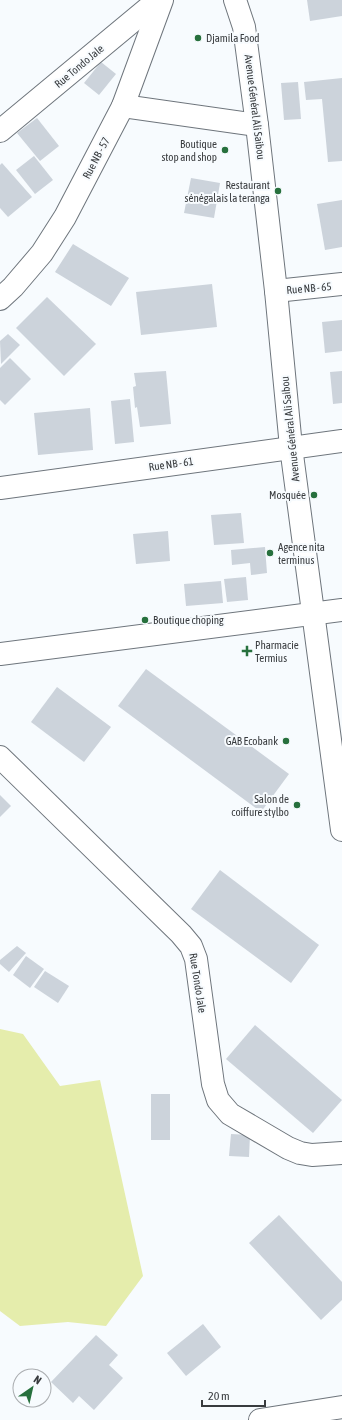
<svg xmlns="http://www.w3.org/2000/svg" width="342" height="1420" viewBox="0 0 342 1420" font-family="'Asap Condensed',sans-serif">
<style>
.green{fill:#e5edac}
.building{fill:#ccd3db}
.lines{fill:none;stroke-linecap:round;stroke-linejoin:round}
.minor-casing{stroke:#6e757c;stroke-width:24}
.minor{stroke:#fff;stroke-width:22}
.poi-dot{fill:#27703d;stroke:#f7fbfe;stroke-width:1.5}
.labels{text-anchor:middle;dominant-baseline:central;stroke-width:4;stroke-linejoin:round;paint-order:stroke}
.poi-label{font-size:11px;fill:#383b3e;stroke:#f7fbfe;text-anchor:end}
.street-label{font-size:11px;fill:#383b3e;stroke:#f7fbfe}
</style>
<rect width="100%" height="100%" fill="#f7fbfe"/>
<polygon class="green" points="0,1029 23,1034 60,1086 100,1080 143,1276 106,1326 68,1322 20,1326 0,1311"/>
<g class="building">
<polygon points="307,0 342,0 342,16 310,21"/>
<polygon points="101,62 116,74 99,95 84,83"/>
<polygon points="342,78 342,161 328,162 322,99 306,100 304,82"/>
<polygon points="298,82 301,119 284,120 281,83"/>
<polygon points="37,118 59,146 40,161 17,133"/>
<polygon points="34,156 53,180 35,194 16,170"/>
<polygon points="2,163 32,197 8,217 0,208 0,165"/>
<polygon points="191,178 220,183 214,218 184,213"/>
<polygon points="342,200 342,247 325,250 317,204"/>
<polygon points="73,244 129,278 111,306 55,272"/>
<polygon points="212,284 217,327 141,335 136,292"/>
<polygon points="47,297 96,344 64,376 16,328"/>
<polygon points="342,320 342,351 325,353 322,322"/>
<polygon points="8,334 20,345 1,364 0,341"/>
<polygon points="10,358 31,379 5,405 0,400 0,368"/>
<polygon points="166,371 171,424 140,427 137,407 135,408 133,387 136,386 134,373"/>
<polygon points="342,371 342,403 333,404 330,372"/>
<polygon points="130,399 134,442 115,444 111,401"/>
<polygon points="90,408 93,450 38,455 34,413"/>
<polygon points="241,513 244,543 214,545 211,515"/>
<polygon points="168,531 170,561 136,564 133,534"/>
<polygon points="265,547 267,573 251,575 250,563 232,565 231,550"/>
<polygon points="246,577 248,600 227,602 224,579"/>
<polygon points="221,581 223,603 186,606 184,584"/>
<polygon points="146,669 289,774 261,812 118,706"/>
<polygon points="57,687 111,727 84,762 31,722"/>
<polygon points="0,795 11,806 0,817"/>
<polygon points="220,870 319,945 291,983 191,909"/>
<polygon points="17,946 26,953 9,972 0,964 0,960"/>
<polygon points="26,956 44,969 30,988 13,975"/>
<polygon points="45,971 69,986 58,1003 34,987"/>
<polygon points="255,1025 342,1100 313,1133 226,1059"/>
<rect x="151" y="1094" width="19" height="46"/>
<polygon points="231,1134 250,1135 249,1157 229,1156"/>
<polygon points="279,1215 342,1282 342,1300 321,1320 249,1243"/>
<polygon points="203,1324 221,1347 186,1376 167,1353"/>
<polygon points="96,1335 118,1355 109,1365 123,1378 94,1410 79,1396 73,1403 51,1382"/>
</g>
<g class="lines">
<defs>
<g id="minor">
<polyline points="235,0 244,27 257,125 276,291 291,447 342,830"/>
<polyline points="123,106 257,125"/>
<polyline points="0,131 158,0"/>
<polyline points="276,291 342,284"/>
<polyline points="0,299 13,287 42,253 65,217 123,106 162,0"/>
<polyline points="0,488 342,441"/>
<polyline points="0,654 342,610"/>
<polyline points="0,757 181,934 191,946 196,959 213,1084 218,1100 230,1114 288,1148 300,1153 312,1155 342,1153"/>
<polyline points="260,1420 342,1407"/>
</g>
</defs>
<use href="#minor" class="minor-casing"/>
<use href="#minor" class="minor"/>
</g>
<g class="poi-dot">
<circle cx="198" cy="38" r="4"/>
<circle cx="225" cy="150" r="4"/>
<circle cx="278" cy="191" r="4"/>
<circle cx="314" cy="495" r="4"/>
<circle cx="270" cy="553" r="4"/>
<circle cx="145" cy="620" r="4"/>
<path d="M245 645h4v4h4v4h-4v4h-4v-4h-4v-4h4z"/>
<circle cx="286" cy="741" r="4"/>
<circle cx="297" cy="805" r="4"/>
</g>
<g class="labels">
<g class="poi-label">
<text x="206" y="38" text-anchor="start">Djamila Food</text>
<text x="217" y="144">Boutique<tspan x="217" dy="13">stop and shop</tspan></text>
<text x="270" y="185">Restaurant<tspan x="270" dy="13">sénégalais la teranga</tspan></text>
<text x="306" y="495">Mosquée</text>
<text x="278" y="547" text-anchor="start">Agence nita<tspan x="278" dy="13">terminus</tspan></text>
<text x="153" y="620" text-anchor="start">Boutique choping</text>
<text x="255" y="645" text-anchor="start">Pharmacie<tspan x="255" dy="13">Termius</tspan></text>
<text x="278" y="741">GAB Ecobank</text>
<text x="289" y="799">Salon de<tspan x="289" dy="13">coiffure stylbo</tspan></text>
</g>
<g class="street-label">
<text transform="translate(79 66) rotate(-40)">Rue Tondo Jale</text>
<text transform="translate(255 107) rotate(83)">Avenue Général Ali Saibou</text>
<text transform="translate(96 158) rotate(-62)">Rue NB - 57</text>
<text transform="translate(309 288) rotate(-5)">Rue NB - 65</text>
<text transform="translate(290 429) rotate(-96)">Avenue Général Ali Saibou</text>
<text transform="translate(171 464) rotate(-8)">Rue NB - 61</text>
<text transform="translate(198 983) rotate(81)">Rue Tondo Jale</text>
</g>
</g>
<g transform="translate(32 1388) rotate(34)"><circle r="19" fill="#f7fbfe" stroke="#abaeb1"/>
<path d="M0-3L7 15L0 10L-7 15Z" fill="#27703d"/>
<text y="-6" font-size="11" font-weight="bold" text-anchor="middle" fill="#383b3e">N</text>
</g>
<path d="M202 1400v6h63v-6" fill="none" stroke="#383b3e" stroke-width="2"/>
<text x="208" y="1400" font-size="12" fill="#383b3e" stroke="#f7fbfe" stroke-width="3" paint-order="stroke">20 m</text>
</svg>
